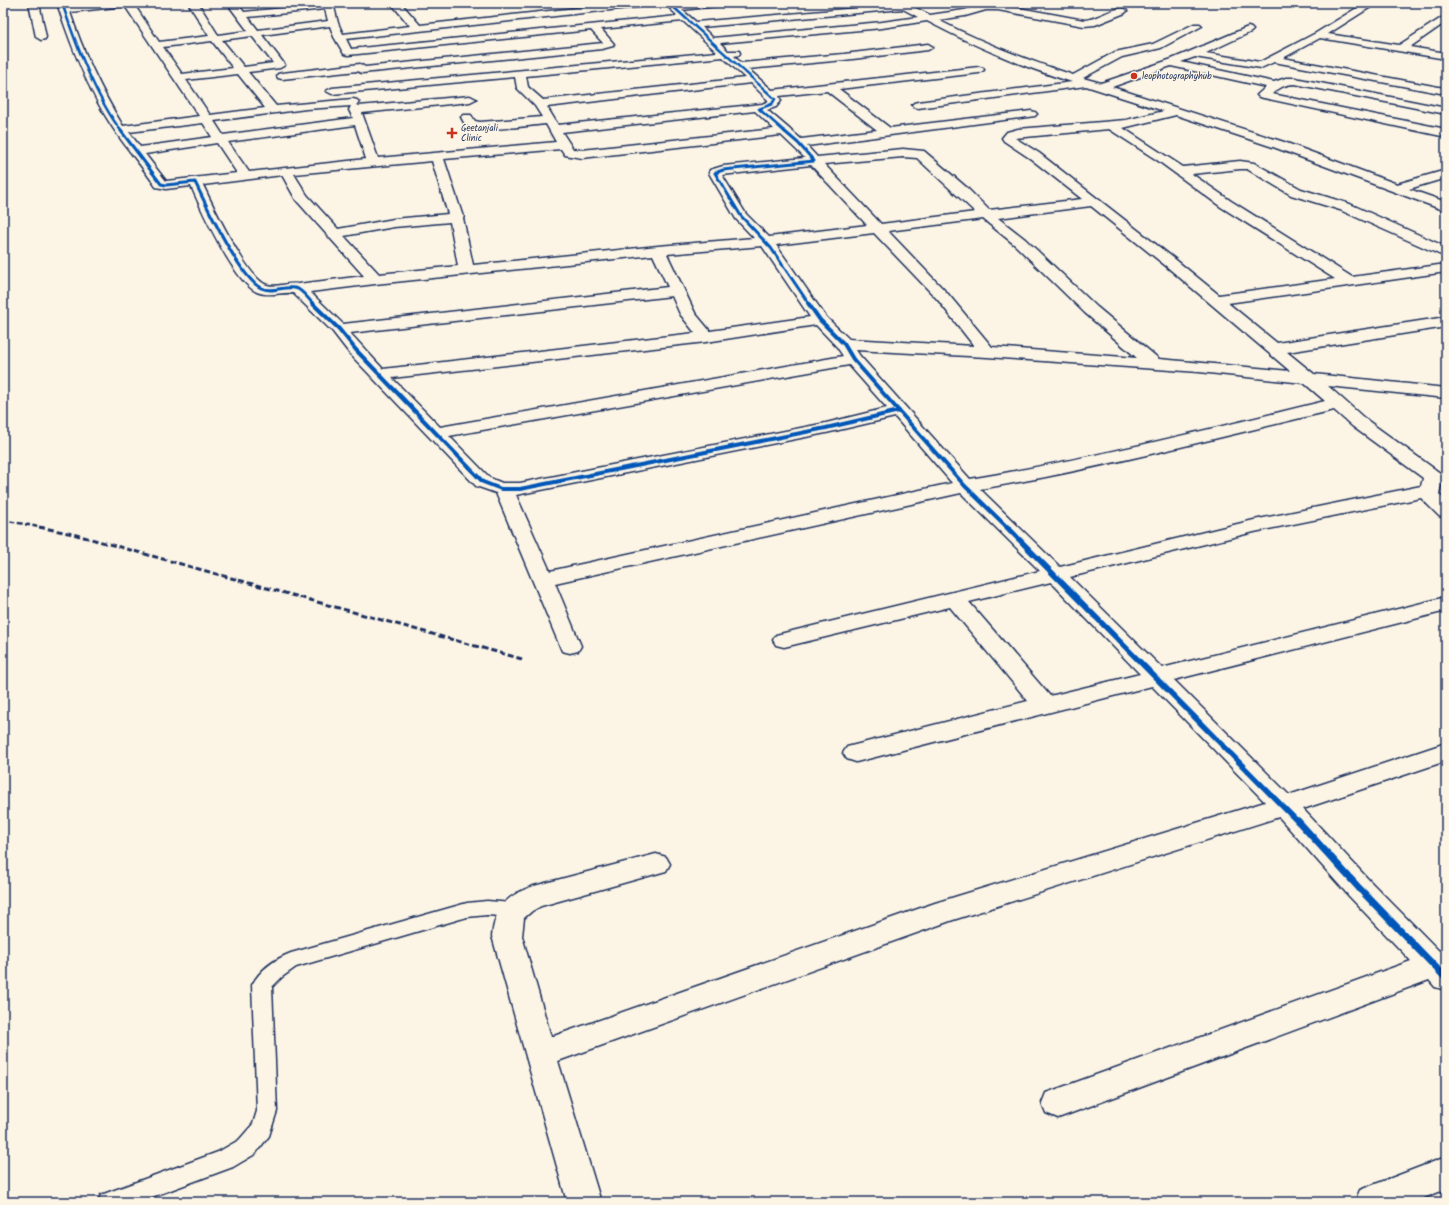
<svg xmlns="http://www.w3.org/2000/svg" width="1449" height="1205" viewBox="0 0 1449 1205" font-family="Kalam,sans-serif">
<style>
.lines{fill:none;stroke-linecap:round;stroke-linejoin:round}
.service-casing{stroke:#1b2f5e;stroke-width:3}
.minor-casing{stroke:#1b2f5e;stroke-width:3}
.service{fill:#fcf5e5;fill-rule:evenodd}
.minor{fill:#fcf5e5;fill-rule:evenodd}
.rail-far1{stroke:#1b2f5e;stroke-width:2.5;stroke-dasharray:5 2.5;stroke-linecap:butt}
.rail{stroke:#1b2f5e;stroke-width:3;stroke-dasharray:6 3;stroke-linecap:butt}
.cycleway-far4-casing{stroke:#fcf5e5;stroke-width:3.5}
.cycleway-far3-casing{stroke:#fcf5e5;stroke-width:4.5}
.cycleway-far2-casing{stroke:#fcf5e5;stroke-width:6}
.cycleway-far1-casing{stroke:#fcf5e5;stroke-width:8}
.cycleway-casing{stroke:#fcf5e5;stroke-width:10}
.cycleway-far4{stroke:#0057b8;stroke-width:2.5}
.cycleway-far3{stroke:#0057b8;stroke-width:3}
.cycleway-far2{stroke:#0057b8;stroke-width:4}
.cycleway-far1{stroke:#0057b8;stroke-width:5.5}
.cycleway{stroke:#0057b8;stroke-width:7}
.poi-dot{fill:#c8321e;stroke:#fcf5e5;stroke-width:1.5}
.labels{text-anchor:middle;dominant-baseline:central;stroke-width:3;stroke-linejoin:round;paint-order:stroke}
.far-poi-label{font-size:9px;fill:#1b2f5e;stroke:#fcf5e5;text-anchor:start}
</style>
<rect width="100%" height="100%" fill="#fcf5e5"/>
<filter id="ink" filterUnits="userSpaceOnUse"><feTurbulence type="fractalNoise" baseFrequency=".025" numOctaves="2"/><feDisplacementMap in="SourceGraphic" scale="8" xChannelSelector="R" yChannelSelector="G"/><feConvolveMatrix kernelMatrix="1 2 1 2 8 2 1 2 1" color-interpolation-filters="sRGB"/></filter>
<g filter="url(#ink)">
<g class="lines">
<defs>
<path id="service" d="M487 901 513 903 519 905 522 910 519 915 513 917 487 915 467 917 296 967 282 977 272 987 277 1111 269 1136 255 1154 233 1167 138 1202H98L101 1195 218 1152 239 1140 253 1124 257 1111 252 985C260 970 275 959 291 953L467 903Z"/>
<g id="minor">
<polygon points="29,3 39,3 46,37 45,39 41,40 36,37"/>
<path d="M57 3H67L68 7 101 3H133L159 42 209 36 188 3H198L218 35 248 31 227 3H237L244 12 333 3 338 23 343 34 410 26 391 3H401L420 25 622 3H652L647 6 346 39 351 49 678 16 664 3H674L677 5 694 3H722L717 6 682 10 696 22 880 6 895 4 894 3H918L912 6 930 15 964 10 986 4H998L1084 20C1097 20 1114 6 1125 9L1127 11 1125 13 1095 25 1084 26 998 10H986L965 16 938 20C981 42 1027 60 1073 75L1115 52 1153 44 1194 24H1200L1202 26 1161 48 1122 57 1083 78 1101 83 1172 59 1248 27 1251 28 1253 30 1251 32 1206 53 1260 62 1316 33 1365 3H1377L1328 34 1399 45 1446 15V22L1410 47 1446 53V59L1320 38 1283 58 1444 88 1446 90 1440 93 1274 62 1261 68 1195 57 1181 62 1274 82 1286 78H1295L1446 108V114L1295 84C1285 84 1279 88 1272 94L1446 129V137L1259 97 1257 95 1266 87 1171 66 1112 87 1284 142 1397 184 1446 170V178L1409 189 1446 202V211L1276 148 1176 115 1123 128 1183 167 1240 161 1254 163 1301 189 1350 204 1446 247V256L1441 255 1340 210 1291 195 1247 169H1240L1192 174 1231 201 1352 277 1446 264V272L1228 303 1277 343 1446 317V327L1287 352 1314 374 1446 388V398L1328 386 1364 418 1440 473 1443 477 1439 494 1446 501V518L1439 516 1421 498 1254 532 1070 577 1162 668 1446 597V611L1174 680 1289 795 1446 743V761L1303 809 1369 880 1439 951 1446 949V990L1435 987 1429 980 1058 1118 1046 1113 1042 1103 1046 1093 1411 961 1349 896 1279 817 953 920 558 1061 601 1202H567L492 936C495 907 507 895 534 886L656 854 666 857 670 864 666 871 541 906 532 911 524 918 522 936 551 1037 935 903 1265 802 1152 686 856 762 847 759 843 753 847 747 1028 701 950 607 784 647 776 645 773 640 776 635 784 633 1040 571 961 493 555 583 581 646 578 651 570 653 562 651 496 493 476 486 350 354 333 332 293 293C281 292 269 297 257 292 234 282 201 209 191 186L166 189 156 187C143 167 126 148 113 128 88 90 71 46 57 3ZM125 6 199 116 123 126C101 90 83 52 70 12ZM325 9 328 21 258 30 248 17ZM903 9 918 17 882 22 713 38 702 27ZM683 21 717 52 332 88 326 91 332 94 515 77 517 88 535 106 542 117 480 122 475 121 471 115H463L461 117C462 119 464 123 466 125 476 134 531 125 546 124L556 142 378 158 362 113 470 102 476 99 470 96 359 106 356 105 359 102 357 100 353 99 276 106 248 72 280 68 285 65 262 35 330 26 334 37 344 54 348 55 591 30 603 43 365 67 360 64 282 73 278 74 277 76 278 78 282 79 357 71 362 73 602 49 613 46 614 44 601 29ZM927 21C970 44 1025 68 1072 82L918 102 914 103 912 105 914 107 918 108 1086 86 1164 111 1126 120 1018 129 1007 132 1002 138 1004 141 1031 159 1082 199 989 210 966 187 924 151 903 149 817 157 807 146 1035 116 1037 114 1035 112 1031 111 890 128 839 89 979 73 984 70 983 68 979 67 772 90 748 69 844 60 928 50 933 47 928 44 844 54 741 63 734 56 739 55 740 53 739 51H728L720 43 882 28ZM252 36 273 63 244 67 222 40ZM212 41 233 68 182 74 163 47ZM723 57 745 78 543 100 528 87 526 76ZM238 74 265 108 210 115 186 80ZM751 83 769 101 762 104 558 125 547 107ZM827 91 877 130 801 139 767 110 776 107 781 101 779 96ZM351 106 349 110 353 118 223 135 214 121 306 109ZM755 111 774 129 582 150 573 149 562 132ZM203 123 212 137 140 147 129 132ZM355 125 366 159 249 172 228 142ZM1109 129 1157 160 1221 207 1335 279 1219 295 1176 260 1039 153 1015 138ZM781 135 805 158 723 166 710 170 709 173 736 219 754 238 658 246 473 265 463 218 464 217 462 214 444 159 561 149 565 155 582 158ZM217 143 237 173 166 181 145 154ZM903 157 917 158 975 212 881 224 824 164ZM432 161 448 214 394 219 338 229 307 195 294 174ZM811 165 867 225 769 237 746 214 722 175ZM282 175 296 200 364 276 298 284C288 282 277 288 267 285 248 280 212 204 203 185ZM1091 206 1166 266 1290 371 1159 359 1097 307 1025 239 998 218ZM983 219 1015 245 1085 313 1137 358 992 347 948 294 888 231ZM450 222 458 266 379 274 344 236 394 227ZM874 233 938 300 974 346 849 339 826 317 776 245ZM762 246 810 317 710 331 695 313 667 254ZM653 255 668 287 343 324 310 292 375 284ZM672 296 680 314 695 333 383 369 350 333ZM816 325 837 347 843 356 440 427 392 378 706 342ZM856 350 987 357 1199 372 1304 383 1325 401C1207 430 1089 459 970 479L860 356ZM849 365 887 408 826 423 520 483H502L490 478 449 436ZM1334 410 1352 426 1423 478 1421 486 1254 520 1060 567 980 489C1099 469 1216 438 1334 410ZM895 417 952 483 550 571 516 495 826 433ZM1051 582 1140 674 1050 696 969 602Z"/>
<polygon points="1446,1157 1446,1189 1414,1202 1355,1202 1360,1190"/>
</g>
</defs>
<use href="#service" class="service-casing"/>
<use href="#minor" class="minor-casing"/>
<use href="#service" class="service"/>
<use href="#minor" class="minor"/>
<polyline class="rail-far1" points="3,520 44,528"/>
<polyline class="rail" points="39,527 73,534 522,659"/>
<defs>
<g id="cycleway-far4">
<path d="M62 3C76 44 95 97 122 132"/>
<polyline points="669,3 775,99 772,104 759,109 785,132"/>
</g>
<g id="cycleway-far3">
<path d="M121 131 161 184 166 185 195 182C206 205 240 278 261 288 273 294 286 284 298 289 303 292 309 299 313 304"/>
<polyline points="784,131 798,143 814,161 723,170 715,173 741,216 771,248 809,304"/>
</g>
<g id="cycleway-far2">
<polyline points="312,303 339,329 356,350 483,482 501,489 520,489 826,428 899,411"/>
<polyline points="808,303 820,320 844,344 853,359 965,486 1008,528"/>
</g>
<polyline id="cycleway-far1" points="1007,527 1298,822"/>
<polyline id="cycleway" points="1298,821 1359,888 1446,978"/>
</defs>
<use href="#cycleway-far4" class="cycleway-far4-casing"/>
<use href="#cycleway-far3" class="cycleway-far3-casing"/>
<use href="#cycleway-far2" class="cycleway-far2-casing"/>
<use href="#cycleway-far1" class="cycleway-far1-casing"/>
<use href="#cycleway" class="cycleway-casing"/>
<use href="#cycleway-far4" class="cycleway-far4"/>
<use href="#cycleway-far3" class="cycleway-far3"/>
<use href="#cycleway-far2" class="cycleway-far2"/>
<use href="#cycleway-far1" class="cycleway-far1"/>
<use href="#cycleway" class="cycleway"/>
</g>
</g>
<g class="poi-dot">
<circle cx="1134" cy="76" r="4"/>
<path d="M450 127h4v4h4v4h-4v4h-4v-4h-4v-4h4z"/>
</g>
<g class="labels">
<g class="far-poi-label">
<text x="1142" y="76">leophotographyhub</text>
<text x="461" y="128">Geetanjali<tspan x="461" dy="10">Clinic</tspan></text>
</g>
</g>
<rect width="1449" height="1205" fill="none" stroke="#fcf5e5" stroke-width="16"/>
<rect x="8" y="8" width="1433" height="1189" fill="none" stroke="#1b2f5e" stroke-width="1.5" filter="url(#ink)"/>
</svg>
